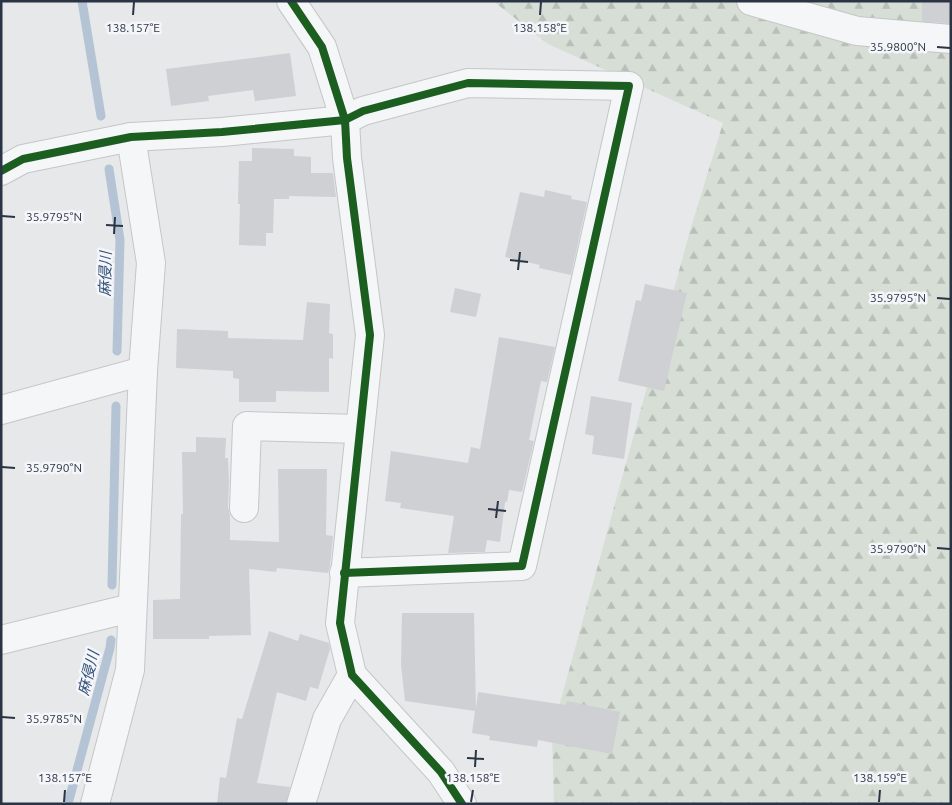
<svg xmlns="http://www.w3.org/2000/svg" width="952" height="805" viewBox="0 0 952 805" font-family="Ubuntu,'Noto Sans JP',sans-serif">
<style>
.forest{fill:url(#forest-firs)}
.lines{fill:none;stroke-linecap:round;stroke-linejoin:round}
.stream{stroke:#b4c4d5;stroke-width:9}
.building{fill:#ced0d3}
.minor-casing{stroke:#c4c6c8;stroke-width:30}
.minor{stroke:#f5f6f7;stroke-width:28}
.cycleway-casing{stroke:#f4f6f9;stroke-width:11}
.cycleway{stroke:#1b5e20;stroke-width:8}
.ticks{fill:none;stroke:#2b3445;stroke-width:2}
.labels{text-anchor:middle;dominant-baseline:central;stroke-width:5;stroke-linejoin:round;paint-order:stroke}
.water-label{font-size:15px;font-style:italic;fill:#34527a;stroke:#f4f6f9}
.ticks-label{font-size:12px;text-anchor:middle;fill:#2b3445;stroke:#f4f6f9;stroke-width:5;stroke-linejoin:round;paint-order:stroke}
</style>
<defs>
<pattern id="forest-firs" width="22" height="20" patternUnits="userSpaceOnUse" patternTransform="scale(1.25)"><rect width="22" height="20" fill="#d6ded6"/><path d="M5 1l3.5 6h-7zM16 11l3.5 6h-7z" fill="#b8bfb9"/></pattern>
</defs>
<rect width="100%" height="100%" fill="#e6e8ea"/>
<polygon class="forest" points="493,1 942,1 951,7 951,804 554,804 552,732 690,231 723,123 548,44"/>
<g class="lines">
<g class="stream">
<polyline points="82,1 101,116"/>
<polyline points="109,169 120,240 117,351"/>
<polyline points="112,585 116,406"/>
<polyline points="69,800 110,648 111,640"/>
</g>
</g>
<g class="building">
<polygon points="922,1 949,1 950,23 922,21"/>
<polygon points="290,53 296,96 255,101 253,90 208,96 209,101 171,106 166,69"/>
<polygon points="252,148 294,149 294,156 311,157 311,173 333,173 336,197 289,196 289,199 274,199 273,233 266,233 266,246 239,245 240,204 238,204 239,161 252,161"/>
<polygon points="545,190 572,196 571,199 587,202 571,275 539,268 540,265 505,257 520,192 544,197"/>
<polygon points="645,284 687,293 664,391 618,381 636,300 641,301"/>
<polygon points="455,288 481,294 476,317 450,312"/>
<polygon points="307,302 330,304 329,333 333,334 333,359 329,358 329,392 276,391 276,402 239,402 239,379 233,378 233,371 176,368 177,329 228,331 228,338 303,340"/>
<polygon points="499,337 555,347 547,382 541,381 529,440 534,441 522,492 509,490 507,502 505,502 500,542 487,540 485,552 448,553 454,516 400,508 401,503 385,501 391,451 468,463 471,447 480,449"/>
<polygon points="591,396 632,403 624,459 592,454 594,436 585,434"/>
<polygon points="196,437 226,438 225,458 228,458 229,481 228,507 230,515 230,540 279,542 278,469 327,469 326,535 333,536 330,566 328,573 277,568 276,572 249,569 251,635 209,636 209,639 153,639 153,600 180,599 181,514 183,514 182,452 196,452"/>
<polygon points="402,613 474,613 476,709 478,692 566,705 567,701 620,712 612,754 538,740 537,747 489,740 490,736 472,733 475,711 405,701 401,665"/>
<polygon points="269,631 298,641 300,634 329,643 330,649 318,689 310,687 306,701 277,692 257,783 290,787 286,804 217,804 220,777 226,778 237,718 242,719"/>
</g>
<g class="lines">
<defs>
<g id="minor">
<polyline points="291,1 322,47 345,120 347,158 370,335 340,623 352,675 441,772 462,804"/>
<polyline points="751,1 857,31 951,39"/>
<polyline points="1,171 23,159 131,137 222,132 345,120 363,111 468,83 629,86 522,566 344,573"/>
<polyline points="1,410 143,371"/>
<polyline points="244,508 247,426 360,429"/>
<polyline points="1,640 131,608"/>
<polyline points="95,804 130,670 143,371 151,263 131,137"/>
<polyline points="301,804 327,719 352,675"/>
</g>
</defs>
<use href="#minor" class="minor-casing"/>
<use href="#minor" class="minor"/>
<defs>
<g id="cycleway">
<polyline points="291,1 322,47 345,120 347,158 370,335 340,623 352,675 441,772 462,804"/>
<polyline points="1,171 23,159 131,137 222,132 345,120 363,111 468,83 629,86 522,566 344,573"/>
</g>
</defs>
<use href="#cycleway" class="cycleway-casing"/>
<use href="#cycleway" class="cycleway"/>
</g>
<path class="ticks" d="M133 15 134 2M540 15 541 2M937 47 950 48M2 216 15 217M106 225 123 226M114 234 115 217M510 260 528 262M518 270 520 252M937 298 950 299M2 467 15 468M488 509 506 511M496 518 498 501M937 548 950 549M2 717 15 718M467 758 484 759M475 767 476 750M64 802 65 790M471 802 473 790M879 802 880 790"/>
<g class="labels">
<g class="water-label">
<text transform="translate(105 274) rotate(-89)">麻侵川</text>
<text transform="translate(88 673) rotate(-76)">麻侵川</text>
</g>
</g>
<g class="ticks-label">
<text x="133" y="32">138.157°E</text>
<text x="540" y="32">138.158°E</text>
<text x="898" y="51">35.9800°N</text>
<text x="54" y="221">35.9795°N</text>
<text x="898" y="302">35.9795°N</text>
<text x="54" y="472">35.9790°N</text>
<text x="898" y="553">35.9790°N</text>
<text x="54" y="723">35.9785°N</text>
<text x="65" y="782">138.157°E</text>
<text x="473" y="782">138.158°E</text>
<text x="880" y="782">138.159°E</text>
</g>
<rect width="952" height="805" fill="none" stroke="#2b3445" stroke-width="5"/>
</svg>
